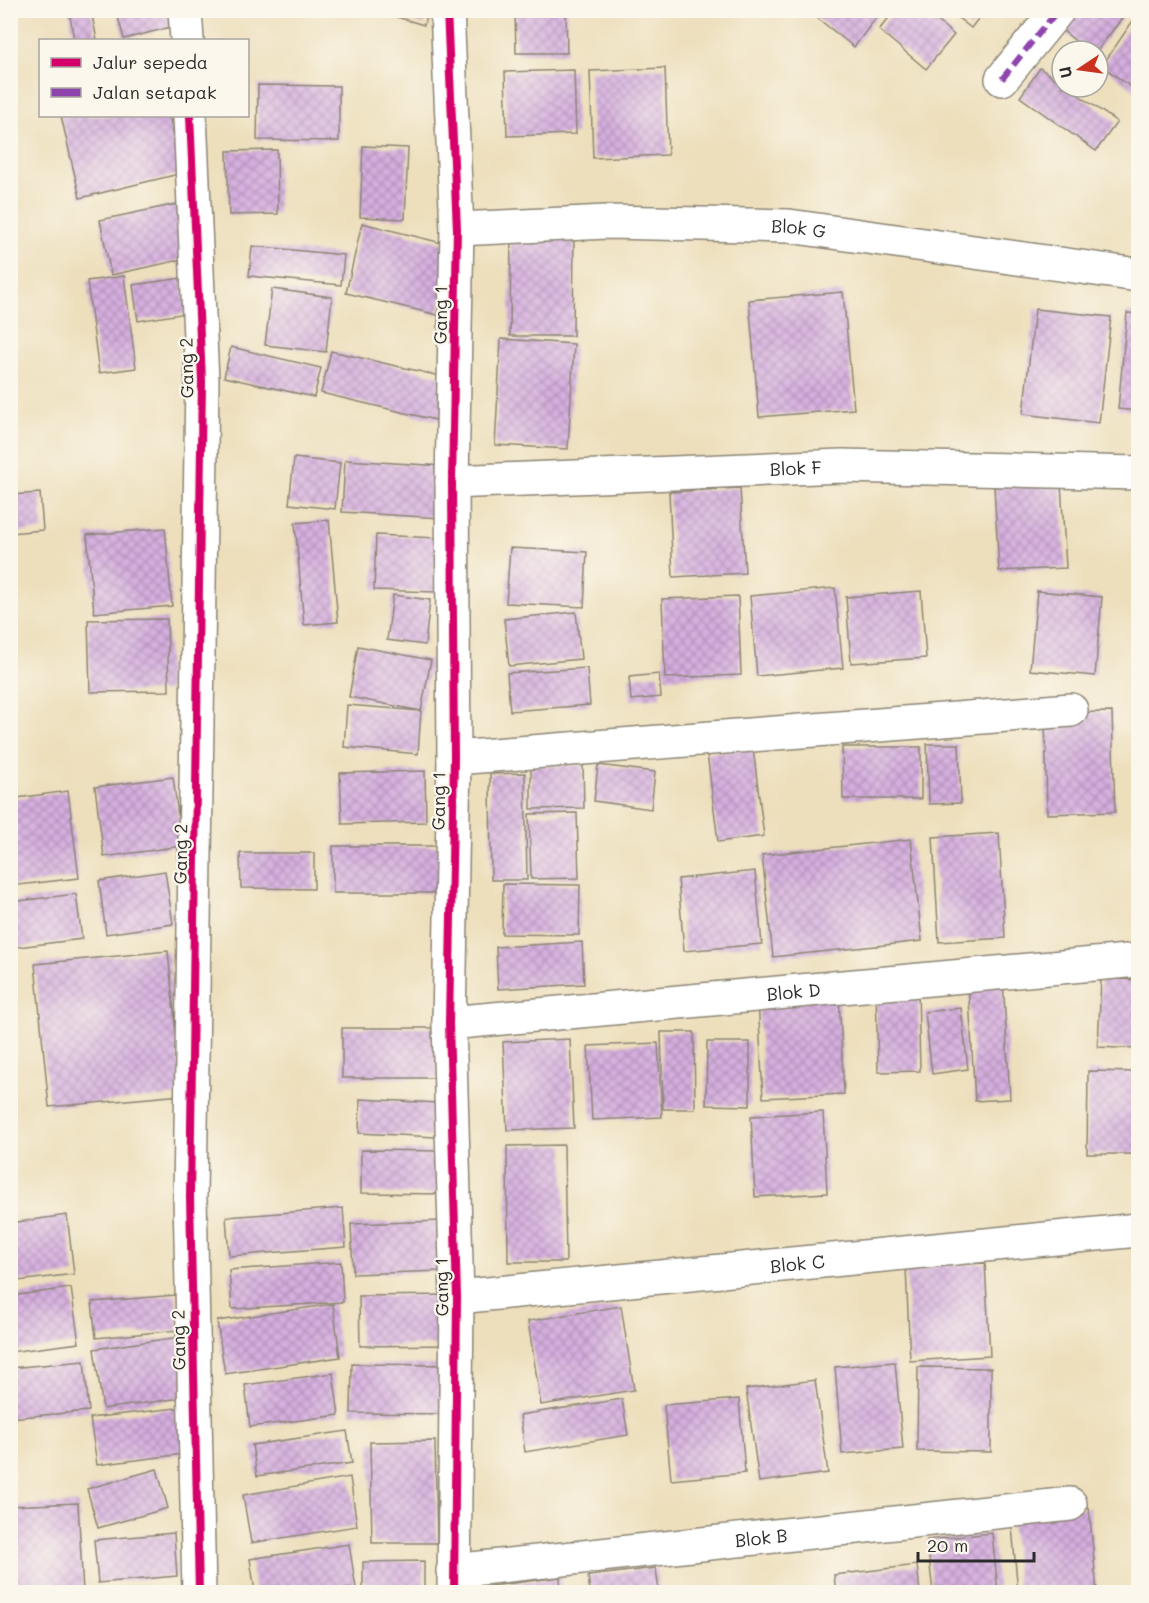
<svg xmlns="http://www.w3.org/2000/svg" width="1149" height="1603" viewBox="0 0 1149 1603" font-family="Mali,sans-serif">
<style>
.building{fill:url(#building-cross-hatch)}
.lines{fill:none;stroke-linecap:round;stroke-linejoin:round}
.minor-casing{stroke:#8c8574;stroke-width:36}
.minor{stroke:#fff;stroke-width:33}
.quiet{stroke:#8e44ad;stroke-width:6;stroke-dasharray:12 6;stroke-linecap:butt}
.cycleway-casing{stroke:#fbf7ec;stroke-width:11}
.cycleway{stroke:#d6006c;stroke-width:8}
.labels{text-anchor:middle;dominant-baseline:central;stroke-width:4.5;stroke-linejoin:round;paint-order:stroke}
.street-label{font-size:18px;fill:#2b2b2b;stroke:#fbf7ec}
</style>
<defs>
<pattern id="building-cross-hatch" width="8" height="8" patternUnits="userSpaceOnUse" patternTransform="scale(1.5)"><rect width="8" height="8" fill="#d6afdf"/><path d="M0 0l8 8M0 8l8-8" fill="none" stroke="#ae8fb5"/></pattern>
</defs>
<rect width="100%" height="100%" fill="#fbf7ec"/>
<filter id="ink" filterUnits="userSpaceOnUse"><feTurbulence type="fractalNoise" baseFrequency=".0167" numOctaves="2"/><feDisplacementMap in="SourceGraphic" scale="12" xChannelSelector="R" yChannelSelector="G"/><feConvolveMatrix kernelMatrix="1 2 1 2 8 2 1 2 1" color-interpolation-filters="sRGB"/></filter>
<filter id="wash" filterUnits="userSpaceOnUse"><feTurbulence type="fractalNoise" baseFrequency=".008" numOctaves="4" result="noise"/><feDisplacementMap in="SourceGraphic" scale="24" xChannelSelector="R" yChannelSelector="G"/><feGaussianBlur stdDeviation="1.35" result="paint"/><feColorMatrix in="noise" values="0 0 0 0 0 0 0 0 0 0 0 0 0 0 0 0 0 1.4 0 .05"/><feComposite in="paint" operator="in"/></filter>
<g filter="url(#wash)">
<rect width="100%" height="100%" fill="#eddfbc"/>
<g id="blocks">
<g class="building">
<polygon points="69,10 91,10 97,40 74,40"/>
<polygon points="116,10 176,10 179,25 124,39"/>
<polygon points="373,10 428,10 424,25"/>
<polygon points="515,10 566,10 567,53 516,53"/>
<polygon points="807,10 882,10 854,47"/>
<polygon points="895,10 925,10 954,35 926,69 879,30"/>
<polygon points="948,10 985,10 971,28"/>
<polygon points="1069,10 1123,10 1126,13 1097,51 1088,51 1057,26"/>
<polygon points="1134,19 1138,22 1138,92 1102,66"/>
<polygon points="665,68 668,155 593,158 590,71"/>
<polygon points="1040,68 1062,84 1062,87 1067,87 1117,122 1096,151 1020,97"/>
<polygon points="574,70 576,134 507,136 505,72"/>
<polygon points="258,85 339,86 339,141 257,140"/>
<polygon points="61,116 169,116 183,173 80,198"/>
<polygon points="363,146 408,148 405,219 360,217"/>
<polygon points="277,150 278,214 229,215 227,151"/>
<polygon points="182,203 194,257 111,275 100,220"/>
<polygon points="362,223 454,246 438,315 346,293"/>
<polygon points="511,230 574,230 573,336 510,336"/>
<polygon points="252,246 344,255 341,285 249,276"/>
<polygon points="124,276 136,368 99,373 87,281"/>
<polygon points="182,278 187,313 138,321 133,285"/>
<polygon points="272,289 332,297 326,352 265,345"/>
<polygon points="843,292 854,409 759,417 749,300"/>
<polygon points="1035,309 1111,317 1099,423 1023,414"/>
<polygon points="1127,313 1138,314 1138,411 1118,409"/>
<polygon points="501,339 574,344 568,449 495,445"/>
<polygon points="231,347 321,368 314,397 224,377"/>
<polygon points="331,351 453,379 444,422 321,393"/>
<polygon points="10,413 15,437 10,437"/>
<polygon points="294,458 340,463 335,509 289,504"/>
<polygon points="345,460 444,466 441,518 342,512"/>
<polygon points="1061,483 1066,568 999,571 994,487"/>
<polygon points="740,488 745,573 673,577 669,492"/>
<polygon points="40,493 43,530 10,533 10,495"/>
<polygon points="329,520 338,622 304,625 295,523"/>
<polygon points="165,528 172,606 94,613 87,535"/>
<polygon points="376,535 437,538 436,592 374,590"/>
<polygon points="510,548 587,552 584,607 506,603"/>
<polygon points="835,588 843,668 757,676 750,596"/>
<polygon points="921,591 926,658 851,663 846,597"/>
<polygon points="1037,591 1102,597 1095,676 1030,670"/>
<polygon points="393,595 430,600 425,645 387,640"/>
<polygon points="738,596 741,675 665,678 662,599"/>
<polygon points="576,612 581,659 509,666 504,619"/>
<polygon points="167,619 169,691 90,692 88,620"/>
<polygon points="358,646 431,660 421,711 349,697"/>
<polygon points="587,668 590,705 510,711 507,673"/>
<polygon points="659,674 661,697 631,700 629,677"/>
<polygon points="347,705 421,711 418,754 344,747"/>
<polygon points="1112,712 1115,812 1047,814 1045,713"/>
<polygon points="927,744 959,744 961,803 929,804"/>
<polygon points="842,747 921,747 921,799 843,799"/>
<polygon points="753,748 764,836 718,842 707,753"/>
<polygon points="583,765 584,808 531,809 531,766"/>
<polygon points="598,765 655,772 651,809 594,801"/>
<polygon points="425,771 426,822 342,824 340,773"/>
<polygon points="525,773 527,880 491,880 490,774"/>
<polygon points="173,777 182,846 104,857 95,787"/>
<polygon points="68,791 79,878 10,886 10,799"/>
<polygon points="577,813 579,878 531,879 529,814"/>
<polygon points="999,833 1005,938 939,942 933,837"/>
<polygon points="911,839 922,941 773,957 762,855"/>
<polygon points="333,846 441,846 442,893 333,893"/>
<polygon points="240,853 314,853 314,889 241,888"/>
<polygon points="165,871 173,924 106,934 99,881"/>
<polygon points="755,871 762,944 684,951 678,879"/>
<polygon points="503,884 580,885 579,935 502,934"/>
<polygon points="76,894 82,939 10,948 10,902"/>
<polygon points="582,942 584,984 498,989 496,947"/>
<polygon points="168,951 182,1095 49,1107 35,964"/>
<polygon points="1101,978 1138,980 1138,1049 1098,1047"/>
<polygon points="1003,979 1010,1099 975,1101 968,981"/>
<polygon points="876,989 918,989 920,1071 878,1072"/>
<polygon points="839,995 844,1094 763,1098 758,999"/>
<polygon points="961,1008 968,1069 932,1074 925,1012"/>
<rect x="342" y="1028" width="103" height="50"/>
<polygon points="661,1032 694,1032 695,1109 663,1109"/>
<polygon points="570,1039 574,1128 507,1130 503,1042"/>
<polygon points="707,1042 750,1042 750,1106 706,1105"/>
<polygon points="658,1043 662,1117 592,1120 588,1046"/>
<polygon points="1088,1071 1138,1072 1138,1154 1087,1154"/>
<polygon points="360,1099 438,1103 436,1137 359,1133"/>
<polygon points="823,1112 827,1193 755,1197 751,1116"/>
<polygon points="564,1145 566,1262 508,1262 507,1146"/>
<polygon points="361,1150 446,1151 446,1194 361,1193"/>
<polygon points="343,1208 346,1247 229,1256 226,1217"/>
<polygon points="67,1215 74,1274 10,1282 10,1223"/>
<polygon points="442,1221 444,1271 353,1274 351,1224"/>
<polygon points="341,1262 343,1302 232,1309 229,1270"/>
<polygon points="985,1263 990,1356 910,1361 906,1267"/>
<polygon points="71,1288 79,1343 10,1352 10,1296"/>
<polygon points="176,1295 179,1330 96,1338 92,1302"/>
<polygon points="454,1295 455,1345 360,1346 359,1296"/>
<polygon points="333,1304 340,1357 225,1374 217,1321"/>
<polygon points="621,1306 634,1390 541,1405 528,1321"/>
<polygon points="180,1337 188,1397 103,1409 94,1349"/>
<polygon points="84,1361 89,1411 10,1418 10,1368"/>
<polygon points="895,1362 903,1449 842,1454 835,1367"/>
<polygon points="352,1364 450,1365 450,1414 351,1413"/>
<polygon points="918,1367 991,1368 991,1452 917,1451"/>
<polygon points="333,1373 339,1415 250,1427 245,1385"/>
<polygon points="815,1380 828,1473 759,1482 746,1389"/>
<polygon points="622,1399 628,1435 525,1452 520,1415"/>
<polygon points="739,1399 745,1473 671,1480 664,1405"/>
<polygon points="185,1407 191,1453 97,1465 90,1418"/>
<polygon points="347,1431 352,1463 257,1476 252,1445"/>
<polygon points="435,1441 437,1543 372,1543 370,1442"/>
<polygon points="157,1469 168,1508 98,1528 87,1489"/>
<polygon points="350,1477 357,1526 251,1543 243,1495"/>
<polygon points="78,1503 83,1592 10,1592 10,1506"/>
<polygon points="1089,1508 1097,1592 1018,1592 1011,1516"/>
<polygon points="174,1533 177,1576 98,1583 94,1540"/>
<polygon points="992,1533 998,1592 933,1592 927,1540"/>
<polygon points="349,1544 356,1588 324,1592 255,1592 250,1559"/>
<polygon points="424,1561 424,1592 363,1592 363,1562"/>
<polygon points="917,1565 920,1592 836,1592 834,1575"/>
<polygon points="656,1568 659,1592 590,1592 588,1576"/>
<polygon points="560,1577 561,1592 485,1592 484,1587"/>
</g>
</g>
</g>
<g filter="url(#ink)">
<use href="#blocks" fill-opacity="0" stroke="#8c8574" stroke-width="1.5"/>
<g class="lines">
<defs>
<g id="minor">
<polyline points="185,10 187,40"/>
<polyline points="447,10 457,229 452,482 454,758 449,1023 457,1297 454,1592"/>
<polyline points="1002,79 1058,10"/>
<polyline points="190,116 202,381 190,1197 199,1592"/>
<path id="s1" d="M457 229 607 222 789 226 1138 275"/>
<path id="s2" d="M452 482 842 466 1138 473"/>
<polyline points="454,758 1071,710"/>
<path id="s3" d="M449 1023 1138 960"/>
<path id="s4" d="M457 1297 1138 1230"/>
<path id="s5" d="M453 1571 1070 1504"/>
</g>
</defs>
<use href="#minor" class="minor-casing"/>
<use href="#minor" class="minor"/>
<polyline class="quiet" points="1002,79 1058,10"/>
<defs>
<g id="cycleway">
<polyline points="447,10 457,229 452,482 454,758 449,1023 457,1297 454,1592"/>
<polyline points="190,116 202,381 190,1197 199,1592"/>
</g>
</defs>
<use href="#cycleway" class="cycleway-casing"/>
<use href="#cycleway" class="cycleway"/>
</g>
</g>
<g class="labels">
<g class="street-label">
<text stroke="none"><textPath href="#s1" startOffset="342">Blok G</textPath></text>
<text transform="translate(440 315) rotate(-89)">Gang 1</text>
<text transform="translate(186 368) rotate(-91)">Gang 2</text>
<text stroke="none"><textPath href="#s2" startOffset="344">Blok F</textPath></text>
<text transform="translate(438 801) rotate(-89)">Gang 1</text>
<text transform="translate(180 854) rotate(-89)">Gang 2</text>
<text stroke="none"><textPath href="#s3" startOffset="346">Blok D</textPath></text>
<text stroke="none"><textPath href="#s4" startOffset="342">Blok C</textPath></text>
<text transform="translate(441 1287) rotate(-91)">Gang 1</text>
<text transform="translate(178 1340) rotate(-91)">Gang 2</text>
<text stroke="none"><textPath href="#s5" startOffset="310">Blok B</textPath></text>
</g>
</g>
<rect width="1149" height="1603" fill="none" stroke="#fbf7ec" stroke-width="36"/>
<rect x="39" y="39" width="210" height="78" fill="#fbf7ec" stroke="#a8a59f" stroke-width="1.5"/>
<rect x="51" y="58" width="30" height="9" fill="#d6006c" stroke="#a8a59f" stroke-width="1.5"/>
<text x="93" y="69" font-size="18" fill="#2b2b2b">Jalur sepeda</text>
<rect x="51" y="88" width="30" height="9" fill="#8e44ad" stroke="#a8a59f" stroke-width="1.5"/>
<text x="93" y="99" font-size="18" fill="#2b2b2b">Jalan setapak</text>
<g transform="translate(1080 69) rotate(257)"><circle r="28" fill="#fbf7ec" stroke="#a8a59f" stroke-width="1.5"/>
<path d="M0-4.5L10 22L0 15L-10 22Z" fill="#c8321e"/>
<text y="-9" font-size="16" font-weight="bold" text-anchor="middle" fill="#2b2b2b">U</text>
</g>
<path d="M918 1552v9h116v-9" fill="none" stroke="#2b2b2b" stroke-width="3"/>
<text x="927" y="1552" font-size="18" fill="#2b2b2b" stroke="#fbf7ec" stroke-width="4.5" paint-order="stroke">20 m</text>
</svg>
